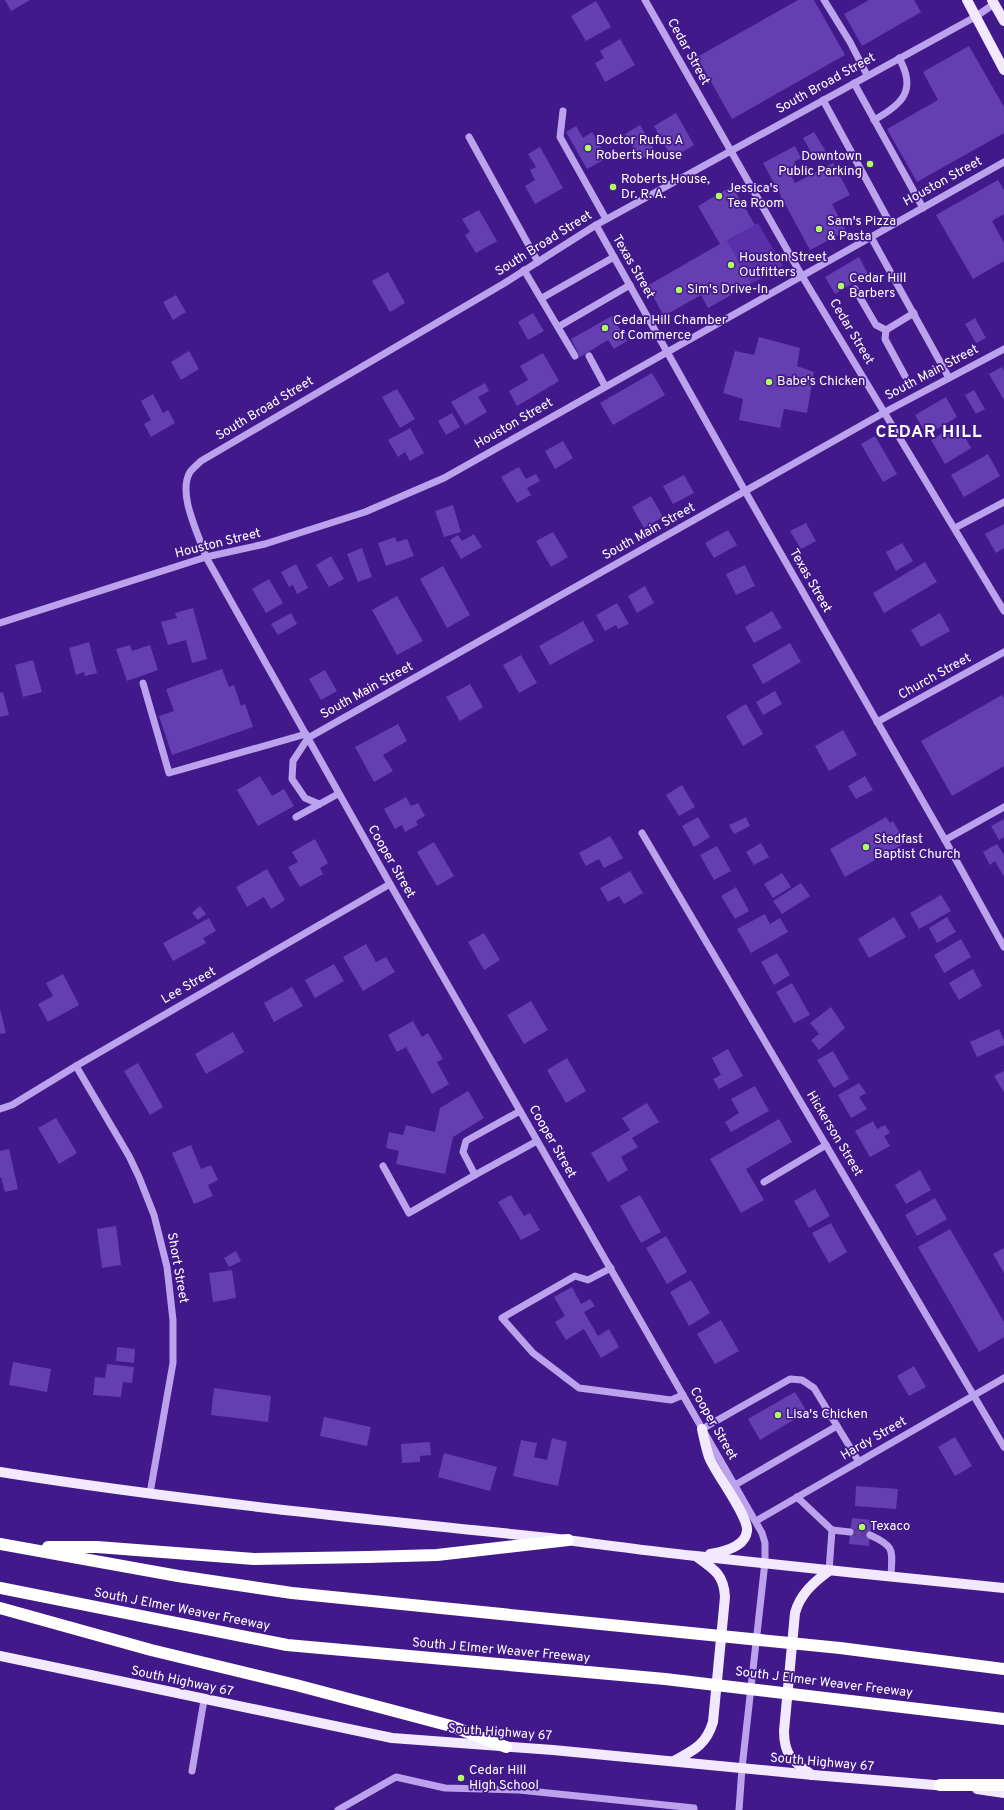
<svg xmlns="http://www.w3.org/2000/svg" width="1004" height="1810" viewBox="0 0 1004 1810" font-family="Overpass,sans-serif">
<style>
.green{fill:#592faa}
.building{fill:#653eb1}
.lines{fill:none;stroke-linecap:round;stroke-linejoin:round}
.minor-tunnel{stroke:#5e3c9c;stroke-width:7;stroke-dasharray:7 3.5;stroke-linecap:butt}
.minor{stroke:#bca2ed;stroke-width:7}
.major{stroke:#f2e9ff;stroke-width:10}
.highway{stroke:#fff;stroke-width:12}
.poi-dot{fill:#aeff5f;stroke:#41198a;stroke-width:1.5}
.labels{text-anchor:middle;dominant-baseline:central;stroke-width:3.5;stroke-linejoin:round;paint-order:stroke}
.street-label{font-size:13px;fill:#fff;stroke:#41198a}
.poi-label{font-size:13px;fill:#fff;stroke:#41198a;text-anchor:start}
.district-label{font-size:17px;font-weight:bold;letter-spacing:1px;fill:#fff;stroke:#41198a}
</style>
<rect width="100%" height="100%" fill="#41198a"/>
<polygon class="green" points="758,223 783,266 751,284 726,242"/>
<g class="building">
<polygon points="5,0 30,0 11,11"/>
<polygon points="798,0 814,0 845,55 732,119 697,57"/>
<polygon points="869,0 914,0 921,12 862,46 844,14"/>
<polygon points="596,1 611,27 586,41 571,16"/>
<polygon points="620,39 635,65 605,82 595,63 604,58 600,51"/>
<polygon points="969,46 1004,107 1004,133 917,182 887,129 938,100 923,72"/>
<polygon points="676,113 694,145 672,158 654,126"/>
<polygon points="640,125 655,151 640,160 625,134"/>
<polygon points="576,126 583,138 592,132 607,158 587,169 566,132"/>
<polygon points="814,132 827,153 815,159 803,138"/>
<polygon points="795,146 801,158 794,162 799,171 791,175 795,183 833,163 850,195 832,204 846,231 810,250 763,163"/>
<polygon points="540,147 563,188 535,204 525,186 535,180 530,170 536,167 528,154"/>
<polygon points="998,180 1004,190 1004,214 992,221 1004,243 1004,261 973,279 936,215"/>
<polygon points="732,186 755,225 727,241 751,284 708,308 701,295 664,316 647,286 720,244 698,206"/>
<polygon points="479,210 497,241 476,253 465,235 470,232 462,219"/>
<polygon points="859,257 868,274 835,294 825,277"/>
<polygon points="388,272 405,303 390,312 372,281"/>
<polygon points="176,295 186,312 173,320 163,302"/>
<polygon points="533,313 544,331 528,340 518,322"/>
<polygon points="612,316 627,341 614,349 608,340 580,357 571,339"/>
<polygon points="975,318 986,338 976,343 965,324"/>
<polygon points="759,337 800,348 797,366 814,372 807,413 784,409 780,428 739,420 743,399 723,393 735,351 754,355"/>
<polygon points="189,351 199,369 181,380 171,362"/>
<polygon points="543,353 559,381 517,406 509,391 528,380 520,366"/>
<polygon points="1002,367 1004,371 1004,400 989,374"/>
<polygon points="652,373 665,395 613,425 600,403"/>
<polygon points="485,383 489,391 478,397 487,412 465,425 451,402"/>
<polygon points="397,389 415,419 400,428 382,397"/>
<polygon points="974,390 985,409 976,414 965,395"/>
<polygon points="153,394 163,413 168,410 175,423 151,437 144,424 151,420 141,401"/>
<polygon points="946,397 957,417 927,435 915,415"/>
<polygon points="452,413 460,427 446,435 438,421"/>
<polygon points="958,424 971,448 945,464 931,440"/>
<polygon points="410,428 424,453 410,461 405,452 398,457 388,440"/>
<polygon points="875,436 897,474 883,482 861,444"/>
<polygon points="563,441 573,458 555,469 545,451"/>
<polygon points="988,454 1000,476 964,497 951,475"/>
<polygon points="519,467 526,479 536,474 540,481 527,488 531,495 517,503 501,477"/>
<polygon points="684,475 694,493 673,504 663,486"/>
<polygon points="651,496 663,517 644,528 632,507"/>
<polygon points="453,505 461,532 444,537 435,511"/>
<polygon points="806,523 816,541 801,549 790,531"/>
<polygon points="1004,524 1004,548 996,553 985,534"/>
<polygon points="728,530 737,545 714,558 705,543"/>
<polygon points="553,532 568,557 551,567 536,541"/>
<polygon points="474,534 482,547 461,559 450,540 458,535 462,541"/>
<polygon points="395,537 397,542 407,539 414,556 386,566 378,543"/>
<polygon points="902,543 913,561 896,571 886,552"/>
<polygon points="362,548 372,577 358,582 347,554"/>
<polygon points="331,556 344,579 329,587 316,565"/>
<polygon points="925,562 937,582 884,613 873,593"/>
<polygon points="296,564 308,588 297,594 293,585 289,587 281,572"/>
<polygon points="745,565 755,586 736,595 726,574"/>
<polygon points="443,566 470,615 447,628 420,579"/>
<polygon points="269,579 283,603 266,613 252,589"/>
<polygon points="645,586 654,603 637,613 628,596"/>
<polygon points="397,596 423,641 397,655 372,610"/>
<polygon points="617,603 629,624 618,629 616,625 605,631 596,615"/>
<polygon points="193,608 207,659 192,663 186,640 168,645 161,622 177,618 175,613"/>
<polygon points="772,611 782,628 754,643 745,627"/>
<polygon points="291,613 297,624 278,635 271,624"/>
<polygon points="940,613 950,631 921,647 911,630"/>
<polygon points="583,621 594,641 550,665 539,646"/>
<polygon points="89,642 97,673 85,676 84,672 76,675 69,648"/>
<polygon points="790,643 801,662 763,684 752,665"/>
<polygon points="130,645 132,651 150,645 158,670 127,681 116,649"/>
<polygon points="521,655 537,683 519,693 503,665"/>
<polygon points="33,660 42,692 23,697 15,665"/>
<polygon points="222,669 229,687 234,685 241,706 245,704 253,727 172,755 159,716 174,711 166,689"/>
<polygon points="325,670 337,691 321,700 309,679"/>
<polygon points="470,684 483,707 460,721 446,697"/>
<polygon points="775,691 782,704 763,715 756,702"/>
<polygon points="3,692 9,715 0,717 0,693"/>
<polygon points="1002,695 1004,698 1004,766 952,796 921,741"/>
<polygon points="746,704 763,734 743,746 726,716"/>
<polygon points="398,724 407,741 383,755 393,771 374,782 355,747"/>
<polygon points="843,730 857,755 829,771 815,746"/>
<polygon points="260,776 272,796 284,789 294,806 258,826 237,790"/>
<polygon points="865,776 873,790 856,799 848,786"/>
<polygon points="682,785 695,807 679,816 666,795"/>
<polygon points="406,797 411,806 418,803 425,816 416,821 418,825 405,832 402,825 395,829 384,809"/>
<polygon points="698,817 710,837 694,847 682,826"/>
<polygon points="746,817 750,826 734,834 729,825"/>
<polygon points="886,817 890,823 893,821 901,835 899,837 903,844 845,877 830,849"/>
<polygon points="1004,819 1004,837 999,840 991,826"/>
<polygon points="610,836 623,858 604,868 599,859 586,866 579,853"/>
<polygon points="315,839 328,863 320,868 323,874 300,887 288,867 298,862 292,852"/>
<polygon points="434,842 454,876 437,886 417,852"/>
<polygon points="761,843 769,857 754,865 746,852"/>
<polygon points="997,844 1004,855 1004,877 995,861 990,865 983,852"/>
<polygon points="717,846 731,871 714,880 700,855"/>
<polygon points="267,869 285,900 271,909 264,897 247,907 236,887"/>
<polygon points="630,871 643,893 624,904 619,896 608,902 600,888"/>
<polygon points="782,873 791,887 773,898 764,884"/>
<polygon points="801,883 810,896 782,914 773,901"/>
<polygon points="736,887 749,911 735,919 721,896"/>
<polygon points="941,895 951,911 919,929 910,913"/>
<polygon points="200,906 206,914 198,920 192,913"/>
<polygon points="765,914 770,924 780,918 788,932 751,953 737,929"/>
<polygon points="894,917 906,937 869,958 858,939"/>
<polygon points="947,917 956,932 937,943 929,928"/>
<polygon points="209,918 216,931 203,938 206,943 173,961 163,943"/>
<polygon points="484,933 500,960 484,970 468,942"/>
<polygon points="961,939 971,957 944,973 934,955"/>
<polygon points="366,944 376,962 386,957 395,972 363,991 343,957"/>
<polygon points="777,953 790,975 774,985 761,962"/>
<polygon points="334,964 344,981 315,998 305,980"/>
<polygon points="973,969 982,986 959,1000 949,983"/>
<polygon points="63,974 79,1005 48,1022 38,1004 53,996 46,983"/>
<polygon points="792,983 810,1015 794,1023 776,992"/>
<polygon points="292,987 303,1006 274,1022 264,1003"/>
<polygon points="531,1001 548,1030 524,1044 507,1015"/>
<polygon points="831,1007 845,1028 819,1050 811,1040 819,1034 810,1023"/>
<polygon points="0,1009 6,1033 0,1034"/>
<polygon points="413,1021 422,1037 428,1033 443,1059 437,1062 449,1084 432,1094 406,1047 397,1052 388,1035"/>
<polygon points="999,1029 1004,1040 1004,1045 977,1057 970,1042"/>
<polygon points="233,1032 244,1052 206,1074 195,1054"/>
<polygon points="728,1049 743,1076 719,1089 713,1079 721,1075 712,1058"/>
<polygon points="833,1051 849,1079 834,1088 817,1060"/>
<polygon points="567,1058 586,1091 566,1103 547,1070"/>
<polygon points="138,1063 163,1107 150,1115 124,1071"/>
<polygon points="1004,1071 1004,1091 1003,1091 994,1076"/>
<polygon points="859,1083 866,1093 859,1097 867,1109 851,1118 838,1095"/>
<polygon points="755,1086 769,1111 731,1132 725,1122 739,1113 731,1099"/>
<polygon points="468,1091 484,1118 453,1137 445,1174 396,1164 399,1151 386,1148 389,1132 403,1135 406,1125 435,1132 440,1108"/>
<polygon points="647,1103 659,1122 632,1138 638,1147 621,1157 628,1170 608,1182 591,1153 630,1130 622,1118"/>
<polygon points="56,1118 77,1153 59,1164 38,1128"/>
<polygon points="779,1119 792,1142 746,1169 764,1200 741,1213 710,1159"/>
<polygon points="873,1121 877,1129 885,1125 890,1133 884,1136 890,1146 870,1157 855,1131"/>
<polygon points="191,1145 201,1169 211,1165 218,1180 208,1185 213,1196 194,1204 172,1153"/>
<polygon points="9,1149 18,1189 5,1192 1,1177 0,1178 0,1151"/>
<polygon points="920,1170 931,1190 906,1204 895,1185"/>
<polygon points="815,1189 830,1216 809,1228 794,1201"/>
<polygon points="511,1195 524,1216 530,1213 540,1230 521,1240 498,1202"/>
<polygon points="640,1195 661,1232 641,1243 620,1206"/>
<polygon points="935,1198 947,1219 917,1236 905,1215"/>
<polygon points="831,1223 847,1252 829,1263 812,1233"/>
<polygon points="116,1226 121,1265 102,1268 97,1229"/>
<polygon points="950,1229 1004,1322 1004,1337 979,1352 918,1247"/>
<polygon points="666,1236 687,1272 667,1284 646,1248"/>
<polygon points="1004,1248 1004,1273 993,1254"/>
<polygon points="236,1251 241,1261 229,1267 224,1258"/>
<polygon points="232,1270 236,1298 213,1302 209,1273"/>
<polygon points="691,1280 710,1313 689,1326 670,1292"/>
<polygon points="572,1287 581,1304 590,1299 595,1306 584,1312 598,1336 609,1329 619,1347 601,1358 584,1329 566,1340 555,1322 565,1316 554,1297"/>
<polygon points="721,1320 739,1351 715,1364 697,1334"/>
<polygon points="117,1347 135,1349 134,1363 116,1361"/>
<polygon points="13,1362 51,1369 47,1392 9,1385"/>
<polygon points="107,1364 134,1367 132,1383 123,1382 121,1397 93,1395 95,1377 105,1378"/>
<polygon points="914,1366 926,1387 909,1396 897,1376"/>
<polygon points="214,1388 271,1396 268,1422 211,1415"/>
<polygon points="795,1392 807,1412 760,1440 748,1419"/>
<polygon points="324,1417 371,1427 367,1446 320,1436"/>
<polygon points="955,1437 972,1466 955,1476 938,1447"/>
<polygon points="552,1438 567,1442 558,1486 513,1476 521,1440 537,1443 534,1457 547,1460"/>
<polygon points="430,1442 431,1455 420,1456 420,1462 402,1463 401,1444"/>
<polygon points="444,1453 497,1467 490,1491 438,1477"/>
<polygon points="856,1486 898,1489 896,1509 855,1506"/>
<polygon points="852,1518 872,1520 869,1546 849,1544"/>
</g>
<g class="lines">
<polyline class="minor-tunnel" points="850,1532 870,1535"/>
<g class="minor">
<polyline points="645,0 802,276 1004,611"/>
<polyline points="824,0 850,42 867,75"/>
<polyline points="854,83 923,208"/>
<polyline points="823,100 891,225"/>
<polyline points="563,111 560,137 606,219"/>
<path d="M874 120C903 104 917 90 899 58"/>
<polyline points="469,137 538,262"/>
<polyline points="596,225 745,491 945,840 1004,947"/>
<polyline points="871,237 949,378"/>
<polyline points="524,270 575,356"/>
<polyline points="855,289 876,325 886,330"/>
<polyline points="542,298 614,257"/>
<polyline points="558,327 630,285"/>
<polyline points="589,356 605,386"/>
<polyline points="905,376 885,339 886,330 914,313"/>
<polyline points="955,528 1004,502"/>
<polyline points="0,623 206,557 265,544 365,512 444,478 1004,162"/>
<polyline points="143,683 169,773 306,734"/>
<polyline points="877,722 1004,652"/>
<polyline points="319,804 305,798 292,779 293,761 308,738 885,412 1004,349"/>
<polyline points="296,817 338,794"/>
<polyline points="642,833 1004,1447"/>
<polyline points="945,840 1004,807"/>
<polyline points="76,1066 129,1156 139,1177 154,1215 167,1267 173,1320 173,1363 150,1493"/>
<polyline points="0,1109 12,1105 76,1066 390,884"/>
<polyline points="520,1111 466,1141 463,1152 475,1175 537,1141"/>
<polyline points="383,1166 409,1213 475,1175"/>
<polyline points="764,1182 826,1145"/>
<polyline points="611,1268 588,1280 575,1276 502,1318 533,1353 579,1388 671,1400 683,1395"/>
<polyline points="702,1429 790,1379 802,1380 814,1388 859,1462"/>
<polyline points="735,1485 837,1426"/>
<polyline points="797,1497 832,1530"/>
<polyline points="756,1521 1004,1378"/>
<path d="M870 1535C896 1547 892 1550 891 1577"/>
<polyline points="829,1571 832,1530 850,1532"/>
<polyline points="192,1771 204,1700"/>
<polyline points="338,1810 396,1777 445,1788 519,1790 694,1808 694,1810"/>
<path d="M739 1810 742 1768 765 1562V1543L762 1533 390 884 206 557C199 535 177 494 190 472 193 468 198 464 201 461L503 284 596 225 975 17 994 4"/>
</g>
<g class="major">
<polyline points="967,0 1004,70"/>
<polyline points="992,0 1004,21"/>
<path d="M702 1429C704 1438 706 1448 709 1457 715 1473 749 1516 747 1531 745 1547 723 1552 710 1554"/>
<path d="M0 1472C182 1501 366 1519 550 1538 598 1544 647 1551 696 1556 799 1567 901 1578 1004 1588"/>
<polyline points="0,1656 392,1738 553,1750 813,1775 947,1786"/>
<path d="M674 1761C694 1750 706 1745 713 1722L725 1597C724 1575 714 1569 697 1557"/>
<path d="M812 1775C793 1761 784 1756 784 1731L795 1613C800 1594 814 1582 829 1571"/>
<polyline points="977,1789 1004,1793"/>
</g>
<g class="highway">
<polyline points="0,1544 178,1576 292,1593 840,1648 1004,1669"/>
<polyline points="48,1547 97,1547 254,1559 368,1557 437,1555 568,1540"/>
<polyline points="0,1588 287,1645 665,1679 1004,1719"/>
<polyline points="0,1608 151,1650 296,1685 451,1726 506,1747"/>
<polyline points="940,1785 1004,1785"/>
</g>
</g>
<g class="poi-dot">
<circle cx="588" cy="148" r="4"/>
<circle cx="870" cy="164" r="4"/>
<circle cx="613" cy="187" r="4"/>
<circle cx="719" cy="196" r="4"/>
<circle cx="819" cy="229" r="4"/>
<circle cx="731" cy="265" r="4"/>
<circle cx="841" cy="286" r="4"/>
<circle cx="679" cy="290" r="4"/>
<circle cx="605" cy="328" r="4"/>
<circle cx="769" cy="382" r="4"/>
<circle cx="866" cy="847" r="4"/>
<circle cx="778" cy="1415" r="4"/>
<circle cx="862" cy="1527" r="4"/>
<circle cx="461" cy="1778" r="4"/>
</g>
<g class="labels">
<g class="street-label">
<text transform="translate(688 52) rotate(61)">Cedar Street</text>
<text transform="translate(826 84) rotate(-29)">South Broad Street</text>
<text transform="translate(943 182) rotate(-29)">Houston Street</text>
<text transform="translate(544 244) rotate(-32)">South Broad Street</text>
<text transform="translate(633 267) rotate(60)">Texas Street</text>
<text transform="translate(851 332) rotate(59)">Cedar Street</text>
<text transform="translate(932 373) rotate(-28)">South Main Street</text>
<text transform="translate(265 409) rotate(-31)">South Broad Street</text>
<text transform="translate(514 424) rotate(-30)">Houston Street</text>
<text transform="translate(649 532) rotate(-29)">South Main Street</text>
<text transform="translate(218 544) rotate(-14)">Houston Street</text>
<text transform="translate(810 581) rotate(60)">Texas Street</text>
<text transform="translate(935 677) rotate(-29)">Church Street</text>
<text transform="translate(367 691) rotate(-29)">South Main Street</text>
<text transform="translate(391 862) rotate(60)">Cooper Street</text>
<text transform="translate(189 986) rotate(-30)">Lee Street</text>
<text transform="translate(834 1134) rotate(59)">Hickerson Street</text>
<text transform="translate(552 1142) rotate(60)">Cooper Street</text>
<text transform="translate(177 1268) rotate(80)">Short Street</text>
<text transform="translate(713 1424) rotate(60)">Cooper Street</text>
<text transform="translate(874 1439) rotate(-30)">Hardy Street</text>
<text transform="translate(182 1610) rotate(11)">South J Elmer Weaver Freeway</text>
<text transform="translate(501 1651) rotate(5)">South J Elmer Weaver Freeway</text>
<text transform="translate(182 1682) rotate(12)">South Highway 67</text>
<text transform="translate(824 1683) rotate(7)">South J Elmer Weaver Freeway</text>
<text transform="translate(500 1733) rotate(4)">South Highway 67</text>
<text transform="translate(822 1763) rotate(5)">South Highway 67</text>
</g>
<g class="poi-label">
<text x="596" y="141">Doctor Rufus A<tspan x="596" dy="15">Roberts House</tspan></text>
<text x="862" y="157" text-anchor="end">Downtown<tspan x="862" dy="15">Public Parking</tspan></text>
<text x="621" y="180">Roberts House,<tspan x="621" dy="15">Dr. R. A.</tspan></text>
<text x="727" y="189">Jessica's<tspan x="727" dy="15">Tea Room</tspan></text>
<text x="827" y="222">Sam's Pizza<tspan x="827" dy="15">&amp; Pasta</tspan></text>
<text x="739" y="258">Houston Street<tspan x="739" dy="15">Outfitters</tspan></text>
<text x="849" y="279">Cedar Hill<tspan x="849" dy="15">Barbers</tspan></text>
<text x="687" y="290">Sim's Drive-In</text>
<text x="613" y="321">Cedar Hill Chamber<tspan x="613" dy="15">of Commerce</tspan></text>
<text x="777" y="382">Babe's Chicken</text>
<text x="874" y="840">Stedfast<tspan x="874" dy="15">Baptist Church</tspan></text>
<text x="786" y="1415">Lisa's Chicken</text>
<text x="870" y="1527">Texaco</text>
<text x="469" y="1771">Cedar Hill<tspan x="469" dy="15">High School</tspan></text>
</g>
<g class="district-label">
<text x="929" y="433">CEDAR HILL</text>
</g>
</g>
</svg>
